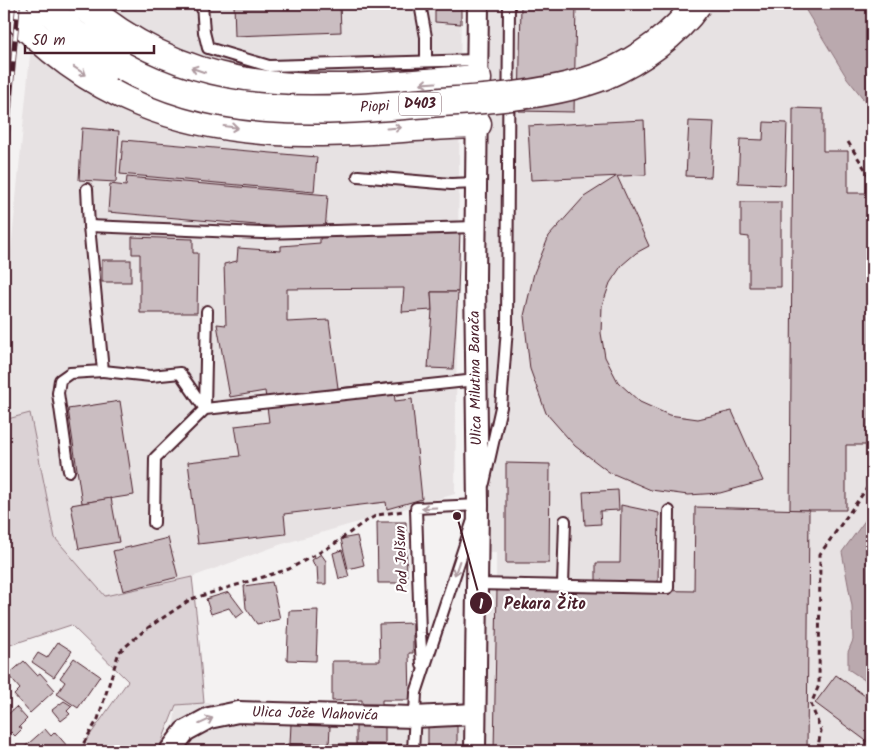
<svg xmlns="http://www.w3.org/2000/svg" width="876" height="755" viewBox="0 0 876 755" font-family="Kalam,sans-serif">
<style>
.built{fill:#e7e2e3}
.green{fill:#dbd2d5;stroke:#927880}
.water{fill:#baa9ae;stroke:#8d727a}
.building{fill:#cabdc1;stroke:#4a1f2b}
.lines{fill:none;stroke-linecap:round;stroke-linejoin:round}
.service-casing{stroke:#4a1f2b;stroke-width:14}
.minor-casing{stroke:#4a1f2b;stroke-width:24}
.primary-casing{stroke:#4a1f2b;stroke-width:31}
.path{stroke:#4a1f2b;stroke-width:3;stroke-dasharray:5 4;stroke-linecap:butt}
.service{stroke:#fff;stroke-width:10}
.minor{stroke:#fff;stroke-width:20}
.primary{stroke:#fff;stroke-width:28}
.rail-casing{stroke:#4a1f2b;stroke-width:5.5}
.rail{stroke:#fff;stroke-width:4;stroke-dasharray:11;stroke-linecap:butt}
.primary-bridge-casing{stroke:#4a1f2b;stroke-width:31;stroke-linecap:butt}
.primary-bridge{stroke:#fff;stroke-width:28}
.oneway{stroke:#ae9aa0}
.labels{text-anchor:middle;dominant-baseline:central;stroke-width:4.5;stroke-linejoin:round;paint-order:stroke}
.shield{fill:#fff;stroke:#80626b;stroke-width:1}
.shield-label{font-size:14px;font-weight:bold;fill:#4a1f2b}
.street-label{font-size:15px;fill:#4a1f2b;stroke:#fff}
.leader{fill:none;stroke:#4a1f2b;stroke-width:2}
.callout-dot{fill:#4a1f2b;stroke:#fff;stroke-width:2}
.mark-label{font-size:15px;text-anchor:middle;font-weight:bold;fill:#fff}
.callout-label{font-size:16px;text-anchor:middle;font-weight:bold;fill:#4a1f2b;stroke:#fff;stroke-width:4.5;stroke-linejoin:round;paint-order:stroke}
</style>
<rect width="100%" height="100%" fill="#f4f2f2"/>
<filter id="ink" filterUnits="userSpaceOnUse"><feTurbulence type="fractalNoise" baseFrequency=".02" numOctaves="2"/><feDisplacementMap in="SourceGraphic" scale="10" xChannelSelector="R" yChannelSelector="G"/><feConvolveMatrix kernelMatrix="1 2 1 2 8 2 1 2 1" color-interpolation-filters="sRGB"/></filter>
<g filter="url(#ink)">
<g class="built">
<polygon points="35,4 461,4 455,494 279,545 192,577 105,596 55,538 30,414 4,420 4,322"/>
<polygon points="487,4 802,4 847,78 862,97 872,116 872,511 842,552 852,606 853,640 848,652 866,681 872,675 872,751 860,751 849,741 849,751 171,751 176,705 204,703 468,708 488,707 488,582 496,582 496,553 477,551"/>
</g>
<polygon class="green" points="30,413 55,538 105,596 192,577 197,621 204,703 176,705 158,751 79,751 128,681 71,625 4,647 4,420"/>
<g class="water">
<polygon points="802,4 872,4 872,116 862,97 847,78"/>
<polygon points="872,511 872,675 866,681 848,669 848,652 853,640 852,606 842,552"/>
</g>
<g class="building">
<polygon points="234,4 340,4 341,32 235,36"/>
<polygon points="435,4 461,4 461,24 435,22"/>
<polygon points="521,4 576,4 574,112 519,111"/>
<polygon points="793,108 823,109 823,151 848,151 848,193 872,193 872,445 846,445 846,510 790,510"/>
<polygon points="644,120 646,175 531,180 528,126"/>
<polygon points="689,121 714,122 711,177 686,176"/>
<polygon points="764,122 787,123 785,185 738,183 740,139 763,140"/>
<polygon points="82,128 119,131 116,182 79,180"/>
<polygon points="123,140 317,157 314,192 120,174"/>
<polygon points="617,176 649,246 636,253 622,265 610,283 602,306 601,333 605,357 618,382 640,402 669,415 698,419 732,411 763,481 720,493 688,495 651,490 609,472 575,446 546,413 530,369 524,316 534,273 549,236 584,197"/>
<polygon points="127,177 328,195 325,231 108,212 110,184 126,186"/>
<polygon points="741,202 781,202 781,287 749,287 749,237 741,236"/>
<polygon points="460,231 458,292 431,292 432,310 402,312 404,288 287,289 287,322 329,320 338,388 393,382 395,401 412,399 422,499 387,509 386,502 284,514 286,534 198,544 188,462 240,456 235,426 269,422 265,391 230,397 217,324 226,325 224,264 237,261 238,248 281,251 281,246 320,243 320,238"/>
<polygon points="132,237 193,239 193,253 198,253 197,313 140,313 140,254 132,254"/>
<rect x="102" y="260" width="29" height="22"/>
<polygon points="431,292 458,292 453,369 428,368 432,310"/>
<polygon points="120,401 134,495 82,503 68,409"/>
<polygon points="506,463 550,464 549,563 506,563"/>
<polygon points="618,490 619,510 600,511 601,524 585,525 583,492"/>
<polygon points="111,498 119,542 79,549 71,505"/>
<polygon points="621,505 659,513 658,584 596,583 596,563 620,563"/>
<polygon points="695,507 809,510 807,751 494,751 497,588 694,591"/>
<polygon points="377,522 406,522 407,583 378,583"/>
<polygon points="357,536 364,565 348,569 341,539"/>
<polygon points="168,538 178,577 123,591 113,551"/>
<polygon points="342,550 349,577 339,579 333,553"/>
<polygon points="321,554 326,561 326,584 318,584 317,566 315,567 312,560"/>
<polygon points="272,582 280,619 257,624 246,608 244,586"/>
<polygon points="229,592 244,612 236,618 229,608 211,614 206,599"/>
<polygon points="318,610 316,661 287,660 289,611"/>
<polygon points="413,623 413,653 409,653 410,700 382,700 382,704 362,704 362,700 332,701 332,661 380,661 379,624"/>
<polygon points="58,642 72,651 54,677 32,662 38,653 47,658"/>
<polygon points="74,658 100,676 78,708 57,694 65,682 60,678"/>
<polygon points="24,661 37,675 40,673 55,690 30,713 14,695 20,689 8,675"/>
<polygon points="836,675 872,701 872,739 869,743 815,703"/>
<polygon points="64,701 72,706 67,711 70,714 61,721 52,710"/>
<polygon points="16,707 27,719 19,727 22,729 15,736 11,732 4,739 4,718"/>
<polygon points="356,723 385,725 385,745 356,744"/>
<rect x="428" y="723" width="29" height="28"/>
<polygon points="291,724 330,726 329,746 290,744"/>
<polygon points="45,729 51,736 55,732 68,747 63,751 20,751"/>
<rect x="214" y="748" width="39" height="3"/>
</g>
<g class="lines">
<defs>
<g id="service">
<polyline points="202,4 204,32 208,48 269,66 477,60"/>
<polyline points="420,4 426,37 426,60"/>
<polyline points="358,176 451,184 476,183"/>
<polyline points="89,226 263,233 476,227"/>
<polyline points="103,371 151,376 180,373 205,409"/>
<polyline points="205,409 207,311"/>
<polyline points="69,471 58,393 60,380 70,373 103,371 89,226 87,189"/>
<polyline points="484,483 501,407 507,328 509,4"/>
<polyline points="154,523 155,458 205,409 476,380"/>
<polyline points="476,584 668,588 669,511"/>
<polyline points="563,585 565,521"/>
<polyline points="422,665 420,633 416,508 478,505"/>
<polyline points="290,750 413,751"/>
<polyline points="413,751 416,693 472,523"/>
</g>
<g id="minor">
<path id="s1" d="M170 751 185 731 209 718 238 712 414 717 475 714"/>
<polyline points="475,751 478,505 475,279 478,4"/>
</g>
<g id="primary">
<path d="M5 4C87 97 184 131 306 132 363 133 420 125 477 124"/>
<polyline points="42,4 75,34 122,66"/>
<path d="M82 4C127 43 182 71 241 81 318 95 400 85 477 79"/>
</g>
</defs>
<use href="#service" class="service-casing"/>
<use href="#minor" class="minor-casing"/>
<use href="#primary" class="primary-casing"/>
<g class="path">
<polyline points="848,142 872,180"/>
<polyline points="79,751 98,719 119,652 146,629 191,599 289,569 333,545 360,525 377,515 403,511"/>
<polyline points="817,751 821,731 811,704 819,685 820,554 872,481"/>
</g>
<use href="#service" class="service"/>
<use href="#minor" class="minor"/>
<use href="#primary" class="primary"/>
<defs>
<polyline id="rail" points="4,171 18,4"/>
</defs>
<use href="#rail" class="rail-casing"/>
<use href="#rail" class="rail"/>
<defs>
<g id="primary-bridge">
<path id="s2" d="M122 66C224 123 330 111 441 102 493 99 557 94 605 75 640 60 676 34 697 4"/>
</g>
</defs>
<use href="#primary-bridge" class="primary-bridge-casing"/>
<use href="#primary-bridge" class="primary-bridge"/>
</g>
<defs><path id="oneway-shaft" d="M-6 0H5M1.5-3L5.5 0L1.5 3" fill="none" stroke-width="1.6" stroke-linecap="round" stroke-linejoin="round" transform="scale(1.25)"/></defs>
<g class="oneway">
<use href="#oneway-shaft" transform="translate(198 70) rotate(-161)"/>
<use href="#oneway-shaft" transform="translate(80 71) rotate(34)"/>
<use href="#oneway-shaft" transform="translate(428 83) rotate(176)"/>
<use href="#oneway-shaft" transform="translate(231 127) rotate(7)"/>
<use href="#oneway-shaft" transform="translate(394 128) rotate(-4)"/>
<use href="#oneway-shaft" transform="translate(429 508) rotate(177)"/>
<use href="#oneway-shaft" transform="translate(457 568) rotate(109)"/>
<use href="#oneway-shaft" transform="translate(206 721) rotate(-24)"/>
</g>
</g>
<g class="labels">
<rect class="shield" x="399" y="92.5" width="42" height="23" rx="4"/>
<g class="shield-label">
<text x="420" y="104">D403</text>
</g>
<g class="street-label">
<text stroke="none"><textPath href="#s2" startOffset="260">Piopi</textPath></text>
<text transform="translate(476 378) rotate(-91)">Ulica Milutina Barača</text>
<text transform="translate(402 559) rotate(-92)">Pod Jelšun</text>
<text stroke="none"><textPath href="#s1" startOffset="159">Ulica Jože Vlahovića</textPath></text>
</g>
</g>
<path class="leader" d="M457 516L481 603"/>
<g class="callout-dot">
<circle cx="457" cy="516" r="5"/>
<circle cx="481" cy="603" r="12"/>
</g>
<g class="mark-label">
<text x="481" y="609">1</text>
</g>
<g class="callout-label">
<text x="545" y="609">Pekara Žito</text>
</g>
<rect width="876" height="755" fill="none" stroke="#fff" stroke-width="20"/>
<rect x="10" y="10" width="856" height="735" fill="none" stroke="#4a1f2b" stroke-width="2" filter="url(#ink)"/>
<path d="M25 45v8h129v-8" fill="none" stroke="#4a1f2b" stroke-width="2.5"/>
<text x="32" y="45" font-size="15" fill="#4a1f2b" stroke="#ffffff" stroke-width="4" paint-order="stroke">50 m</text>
</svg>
